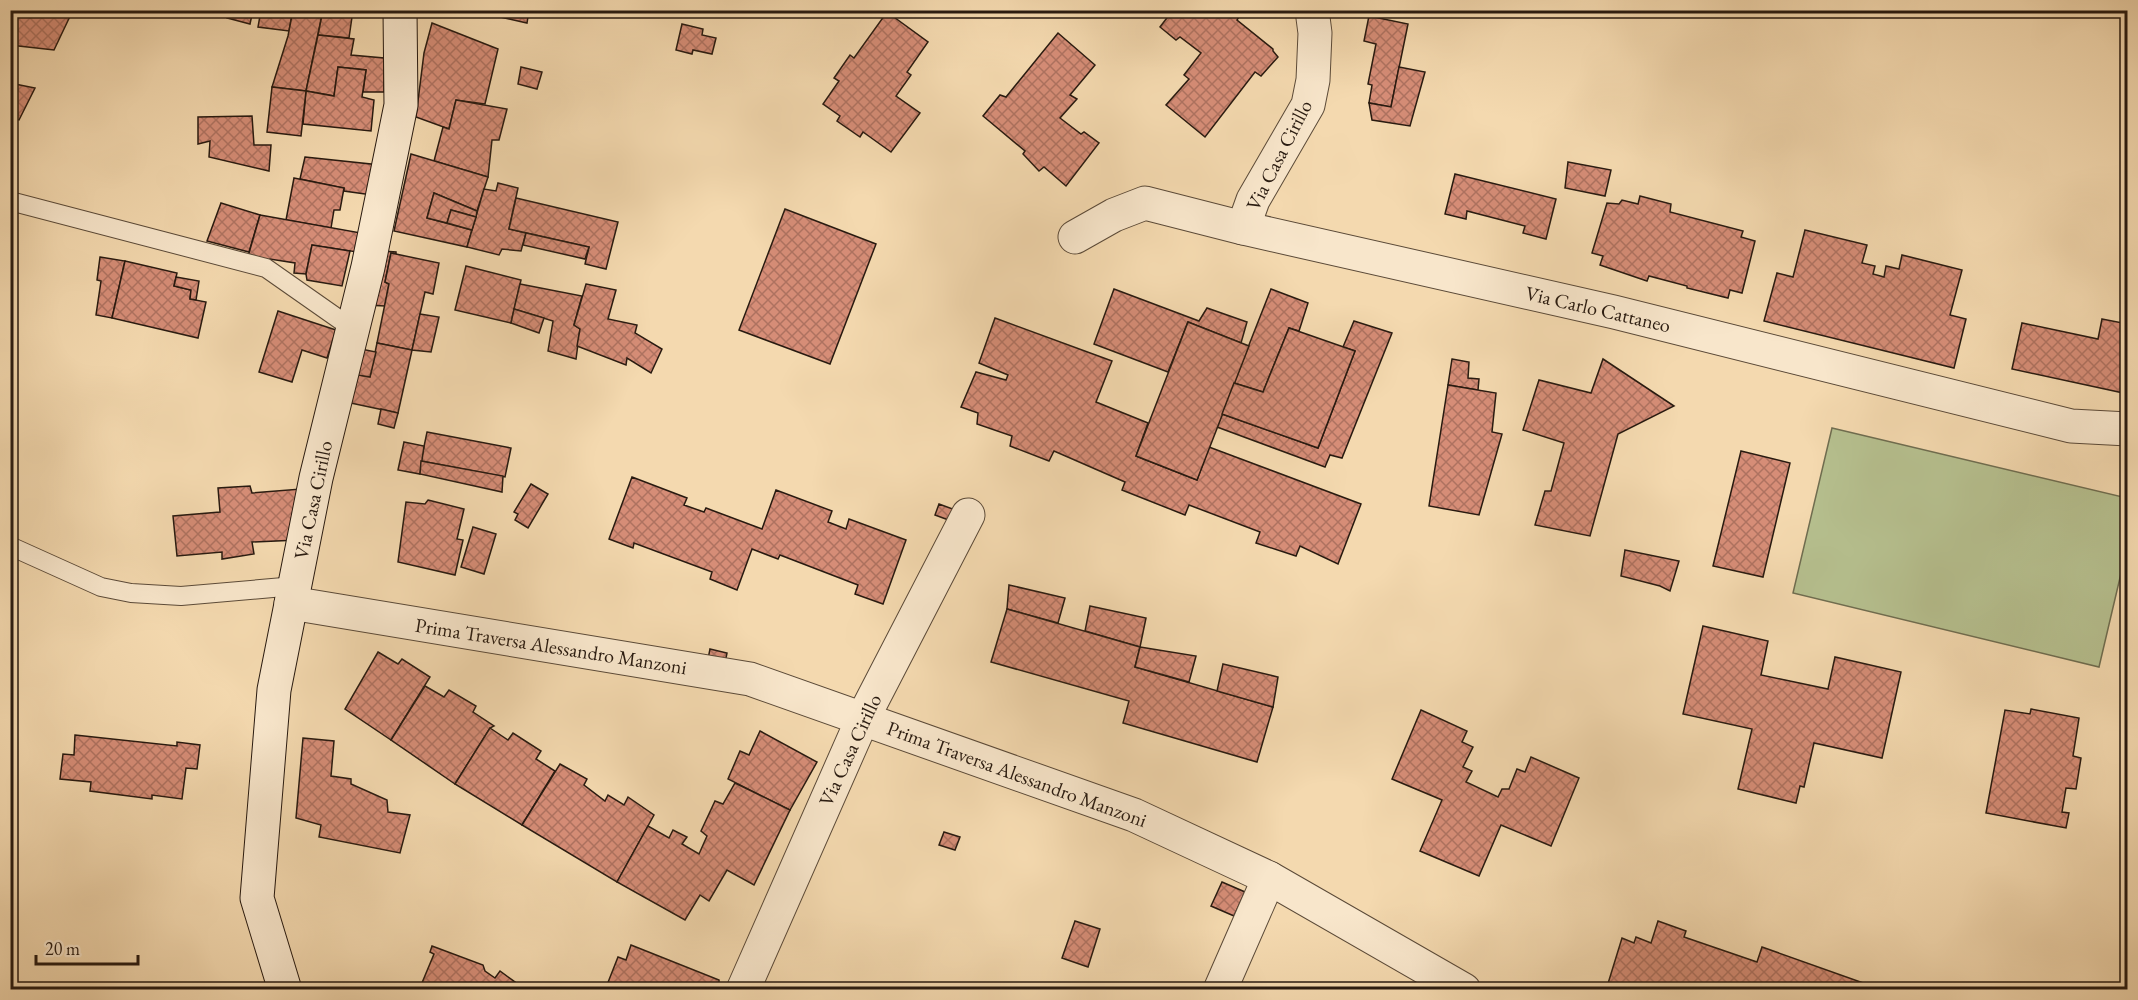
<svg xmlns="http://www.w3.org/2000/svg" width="2138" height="1000" viewBox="0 0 2138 1000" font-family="'EB Garamond',serif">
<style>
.green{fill:#b6c08f;stroke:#6f6d50;stroke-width:1.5}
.building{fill:url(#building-cross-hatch);stroke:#281a10;stroke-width:1.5}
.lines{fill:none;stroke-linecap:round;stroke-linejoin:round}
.lane-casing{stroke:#5b4a38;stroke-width:20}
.street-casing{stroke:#5b4a38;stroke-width:35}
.secondary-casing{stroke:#281a10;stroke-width:35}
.lane{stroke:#f8e6cb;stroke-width:18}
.street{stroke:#f8e6cb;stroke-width:33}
.secondary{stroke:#f8e6cb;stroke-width:33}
.labels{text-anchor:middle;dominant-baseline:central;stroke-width:6;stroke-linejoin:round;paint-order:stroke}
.street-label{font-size:20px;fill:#281a10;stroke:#f8e6cb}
</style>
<defs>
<pattern id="building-cross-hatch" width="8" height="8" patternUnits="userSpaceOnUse" patternTransform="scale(1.5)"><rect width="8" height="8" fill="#d68d77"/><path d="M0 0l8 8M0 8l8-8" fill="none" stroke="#ae7260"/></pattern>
</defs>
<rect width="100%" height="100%" fill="#f4d9af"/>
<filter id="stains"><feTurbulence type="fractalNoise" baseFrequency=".00333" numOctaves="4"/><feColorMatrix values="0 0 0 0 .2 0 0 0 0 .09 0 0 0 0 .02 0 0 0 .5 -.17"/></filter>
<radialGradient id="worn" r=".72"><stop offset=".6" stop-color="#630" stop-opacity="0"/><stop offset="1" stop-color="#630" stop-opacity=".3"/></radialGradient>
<polygon class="green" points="1832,428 2127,498 2127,548 2099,667 1793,593"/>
<g class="building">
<polygon points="10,10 73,10 54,50 10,45"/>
<polygon points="229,10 253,10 250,24 227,18"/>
<polygon points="261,10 293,10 289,31 258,27"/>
<polygon points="293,10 323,10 306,91 272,87 288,36"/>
<polygon points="323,10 353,10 349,38 318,35"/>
<polygon points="502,10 529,10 527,23 500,17"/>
<polygon points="568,10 594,10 593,17 567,12"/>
<polygon points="1173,10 1234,10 1240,15 1237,20 1273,49 1273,51 1278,57 1261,76 1255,72 1205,137 1166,105 1189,79 1184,75 1201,53 1180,37 1176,40 1160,27"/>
<polygon points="887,12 928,42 907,72 911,75 896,96 920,113 891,152 863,132 860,137 837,121 840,116 823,104 839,81 834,78 850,55 854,58"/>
<polygon points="1369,16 1408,24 1391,107 1369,103 1372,85 1368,84 1376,44 1364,41"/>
<polygon points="432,23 498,49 485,104 456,100 449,129 416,117 424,53"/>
<polygon points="682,24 703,29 702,35 716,38 712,54 693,50 692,54 676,50"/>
<polygon points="1058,33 1095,65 1070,95 1077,99 1060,118 1081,134 1084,132 1099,143 1066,186 1044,167 1039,171 1023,154 1025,151 983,116 1000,95 1006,97"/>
<polygon points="318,35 354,39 351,55 384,58 384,92 363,92 366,70 338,67 334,96 306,91"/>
<polygon points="338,67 366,70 362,97 374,100 371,131 303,124 306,91 334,96"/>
<polygon points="521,67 542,72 537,89 518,84"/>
<polygon points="1399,67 1425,72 1410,126 1372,120 1369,103 1391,107"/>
<polygon points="10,83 35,88 19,120 10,118"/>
<polygon points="272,87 306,91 301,136 267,132"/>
<polygon points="456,100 507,109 499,140 492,140 488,177 434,161 443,127 449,129"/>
<polygon points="252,116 254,145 271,145 269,171 209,157 210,141 198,144 198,117"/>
<polygon points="411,154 488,177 477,211 434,193 427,218 472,230 467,247 394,231"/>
<polygon points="305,157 380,165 372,195 344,191 344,188 300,179"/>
<polygon points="1568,162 1611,170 1605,196 1565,188"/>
<polygon points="1455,174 1556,199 1546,239 1523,233 1525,226 1467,211 1466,219 1445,214"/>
<polygon points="294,178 344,188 340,210 334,210 331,228 286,220"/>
<polygon points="498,183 518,188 509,229 526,233 521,251 502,249 499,255 467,247 484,189 496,191"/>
<polygon points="434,193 477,211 476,217 451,210 447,223 427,218"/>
<polygon points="1640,196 1671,204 1670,212 1743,231 1741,237 1755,241 1742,293 1730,290 1728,298 1687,288 1687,286 1649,276 1647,281 1600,265 1603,256 1592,253 1607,203 1619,204 1622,200 1638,204"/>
<polygon points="516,198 618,222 606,269 585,264 589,247 509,229"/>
<polygon points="221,203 260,215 249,252 207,241"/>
<polygon points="785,209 876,244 830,364 739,330"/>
<polygon points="451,210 476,217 472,230 447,223"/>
<polygon points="260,215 361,233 357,252 312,245 306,274 294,273 295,263 270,259 268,266 247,260"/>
<polygon points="1805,230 1867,245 1862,263 1875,266 1873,274 1884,277 1886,266 1899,269 1902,255 1962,270 1950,315 1966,319 1954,368 1764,321 1777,273 1793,277"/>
<polygon points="526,233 589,247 585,259 523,245"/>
<polygon points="312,245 350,251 342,286 307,280 306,274"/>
<polygon points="382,251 396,252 396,254 391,253 385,282 389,284 385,306 366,305"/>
<polygon points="391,253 439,263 433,294 425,292 412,350 377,343 389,284 385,282"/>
<polygon points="100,257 125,261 112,318 96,315 101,281 97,280"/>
<polygon points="125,261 177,273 174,286 191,290 190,299 206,302 198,338 112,318"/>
<polygon points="466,266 521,280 511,323 455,310"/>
<polygon points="176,277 199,281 196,300 190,299 191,290 174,286"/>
<polygon points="520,284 582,296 574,325 580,329 576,359 548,351 553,321 514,309"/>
<polygon points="586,284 616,290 608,319 637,325 635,333 662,349 651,373 627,358 626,365 577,346 580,329 574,325"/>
<polygon points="1114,289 1199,321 1207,308 1247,322 1241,343 1188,322 1168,372 1094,344"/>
<polygon points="1271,289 1308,303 1299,331 1289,328 1263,392 1234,383"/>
<polygon points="514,309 544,318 539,333 511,323"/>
<polygon points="278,311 336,330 327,358 302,350 292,382 259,372"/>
<polygon points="420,314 439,317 431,352 412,350"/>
<polygon points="995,318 1112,361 1096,402 1148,423 1136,456 1197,480 1209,447 1361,504 1338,564 1300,546 1296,556 1256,543 1260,532 1189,505 1185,515 1122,490 1125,482 1054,451 1049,461 1010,446 1012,436 977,424 978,413 961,407 976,372 1006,380 1008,375 979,363"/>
<polygon points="2102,319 2128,324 2128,394 2012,369 2022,323 2098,339"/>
<polygon points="1354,321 1392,333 1342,458 1330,455 1325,467 1217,427 1222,414 1318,448 1355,351 1343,347"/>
<polygon points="1188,322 1249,346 1197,480 1136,456"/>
<polygon points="1289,328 1355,351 1318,448 1222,414 1234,383 1263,392"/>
<polygon points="377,343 412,350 398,413 341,401 348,373 370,377"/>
<polygon points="356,348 376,352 370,377 351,374"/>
<polygon points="1452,359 1469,362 1468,378 1479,379 1478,390 1448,385"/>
<polygon points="1603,359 1674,406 1618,434 1590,536 1535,525 1545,491 1551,491 1564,443 1523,430 1539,380 1591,393"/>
<polygon points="1448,385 1496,393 1492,432 1502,434 1479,515 1429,506"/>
<polygon points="381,409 398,413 394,428 378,424"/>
<polygon points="427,432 511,448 505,477 421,461"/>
<polygon points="404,442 424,446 420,474 398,470"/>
<polygon points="1741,451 1790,463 1763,577 1713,566"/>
<polygon points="421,461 503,476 502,492 420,474"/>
<polygon points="632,477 687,498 684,505 704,512 706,508 762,529 776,490 832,511 828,522 846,529 849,519 906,540 883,604 855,594 858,585 780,555 778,559 752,549 737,590 710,579 712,572 634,543 633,548 609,539"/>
<polygon points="531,484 548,494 528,528 515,520 518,514 514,512"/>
<polygon points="250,486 252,493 301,489 298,540 252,542 254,554 222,559 222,552 177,556 173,516 220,512 218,488"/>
<polygon points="428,500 464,509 457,539 463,540 455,575 398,562 406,502 425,504"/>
<polygon points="939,504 958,511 954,522 935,515"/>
<polygon points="473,527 496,534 484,574 461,567"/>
<polygon points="1625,550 1679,561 1670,591 1660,586 1621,576"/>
<polygon points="1009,585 1065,598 1058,623 1007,609"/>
<polygon points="1090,606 1146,618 1140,647 1085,631"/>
<polygon points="1007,609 1140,647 1135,667 1273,707 1257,762 1123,723 1129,701 991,662"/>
<polygon points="1703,626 1768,641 1761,675 1828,689 1835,657 1901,672 1882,758 1814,743 1804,787 1800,786 1796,803 1738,789 1752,729 1683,714"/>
<polygon points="1140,647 1196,656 1189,682 1135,667"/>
<polygon points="710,649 727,653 725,663 708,659"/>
<polygon points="378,652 398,664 402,659 430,677 391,740 345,709"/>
<polygon points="1223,664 1278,677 1273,707 1217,691"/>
<polygon points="425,686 444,697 449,690 476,706 473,712 494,726 490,728 455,784 391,740"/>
<polygon points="2031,709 2079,718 2073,756 2081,758 2076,789 2066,788 2062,812 2069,813 2066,828 1986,813 2005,710 2030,714"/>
<polygon points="1421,710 1467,731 1462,742 1473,747 1463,767 1472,771 1466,782 1498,797 1502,789 1509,789 1517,769 1525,772 1531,757 1579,778 1551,846 1501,825 1479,876 1420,851 1442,800 1392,779"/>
<polygon points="490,728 508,740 513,733 541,751 536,759 555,771 522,825 455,784"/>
<polygon points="760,731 817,762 790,810 728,779 740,751 749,755"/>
<polygon points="75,735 177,746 177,742 200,745 197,769 186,768 182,799 152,795 152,799 90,791 91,782 60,779 63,754 74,755"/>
<polygon points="303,738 334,741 331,776 351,779 351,784 387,800 388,812 410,815 400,853 319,837 321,825 296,818"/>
<polygon points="560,764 587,779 584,785 605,801 608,795 624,805 628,797 654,815 617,882 522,825"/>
<polygon points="735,783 790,810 754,885 727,870 709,901 700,895 685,920 617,882 648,826 669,838 673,830 687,837 682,844 699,854 707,836 701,831 715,801 723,804"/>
<polygon points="944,832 960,837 955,850 939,845"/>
<polygon points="1222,882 1245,892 1234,916 1211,906"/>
<polygon points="1075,921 1100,929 1088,967 1062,958"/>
<polygon points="1658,921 1686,931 1684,937 1757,962 1762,947 1883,990 1606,990 1622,938 1634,943 1636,937 1651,943"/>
<polygon points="631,945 719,980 719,990 605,990 618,957 626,960"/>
<polygon points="432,946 483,965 485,971 495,978 500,971 515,982 512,986 518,990 419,990 434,954 430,952"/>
</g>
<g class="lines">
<defs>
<g id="lane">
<polyline points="10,201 266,268 353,329"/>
<polyline points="10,546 101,587 131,593 181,596 295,586"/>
</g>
<g id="street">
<polyline points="1243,228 1253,200 1308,105 1313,80 1315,33 1312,10"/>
<polyline points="1075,237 1114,215 1145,203 1243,228 1614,312 2071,426 2128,429"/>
<polyline points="291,603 750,679 1134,815 1269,878 1464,990"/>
<polyline points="743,990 863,718 968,515"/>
<polyline points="1220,990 1269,878"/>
</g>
<polyline id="secondary" points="285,990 257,898 274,690 316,478 368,267 401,105 400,10"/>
</defs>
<use href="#lane" class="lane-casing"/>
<use href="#street" class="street-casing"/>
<use href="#secondary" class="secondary-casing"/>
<use href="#lane" class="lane"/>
<use href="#street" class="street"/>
<use href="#secondary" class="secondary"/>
</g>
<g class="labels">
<g class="street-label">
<text transform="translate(1279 155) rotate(-63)">Via Casa Cirillo</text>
<text transform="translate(1598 309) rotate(13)">Via Carlo Cattaneo</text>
<text transform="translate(313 500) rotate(-78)">Via Casa Cirillo</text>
<text transform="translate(551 646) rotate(9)">Prima Traversa Alessandro Manzoni</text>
<text transform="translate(850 750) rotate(-65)">Via Casa Cirillo</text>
<text transform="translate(1017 774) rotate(20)">Prima Traversa Alessandro Manzoni</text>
</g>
</g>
<rect width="2138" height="1000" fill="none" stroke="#f4d9af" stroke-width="36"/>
<rect x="12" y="12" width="2114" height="976" fill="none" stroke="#281a10" stroke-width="3"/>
<rect x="18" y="18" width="2102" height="964" fill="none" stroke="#281a10" stroke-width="1.5"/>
<path d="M36 955v9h102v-9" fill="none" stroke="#281a10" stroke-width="3"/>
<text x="45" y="955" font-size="18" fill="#281a10" stroke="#f8e6cb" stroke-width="4.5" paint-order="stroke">20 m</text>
<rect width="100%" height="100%" filter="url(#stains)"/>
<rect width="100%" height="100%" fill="url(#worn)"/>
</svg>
